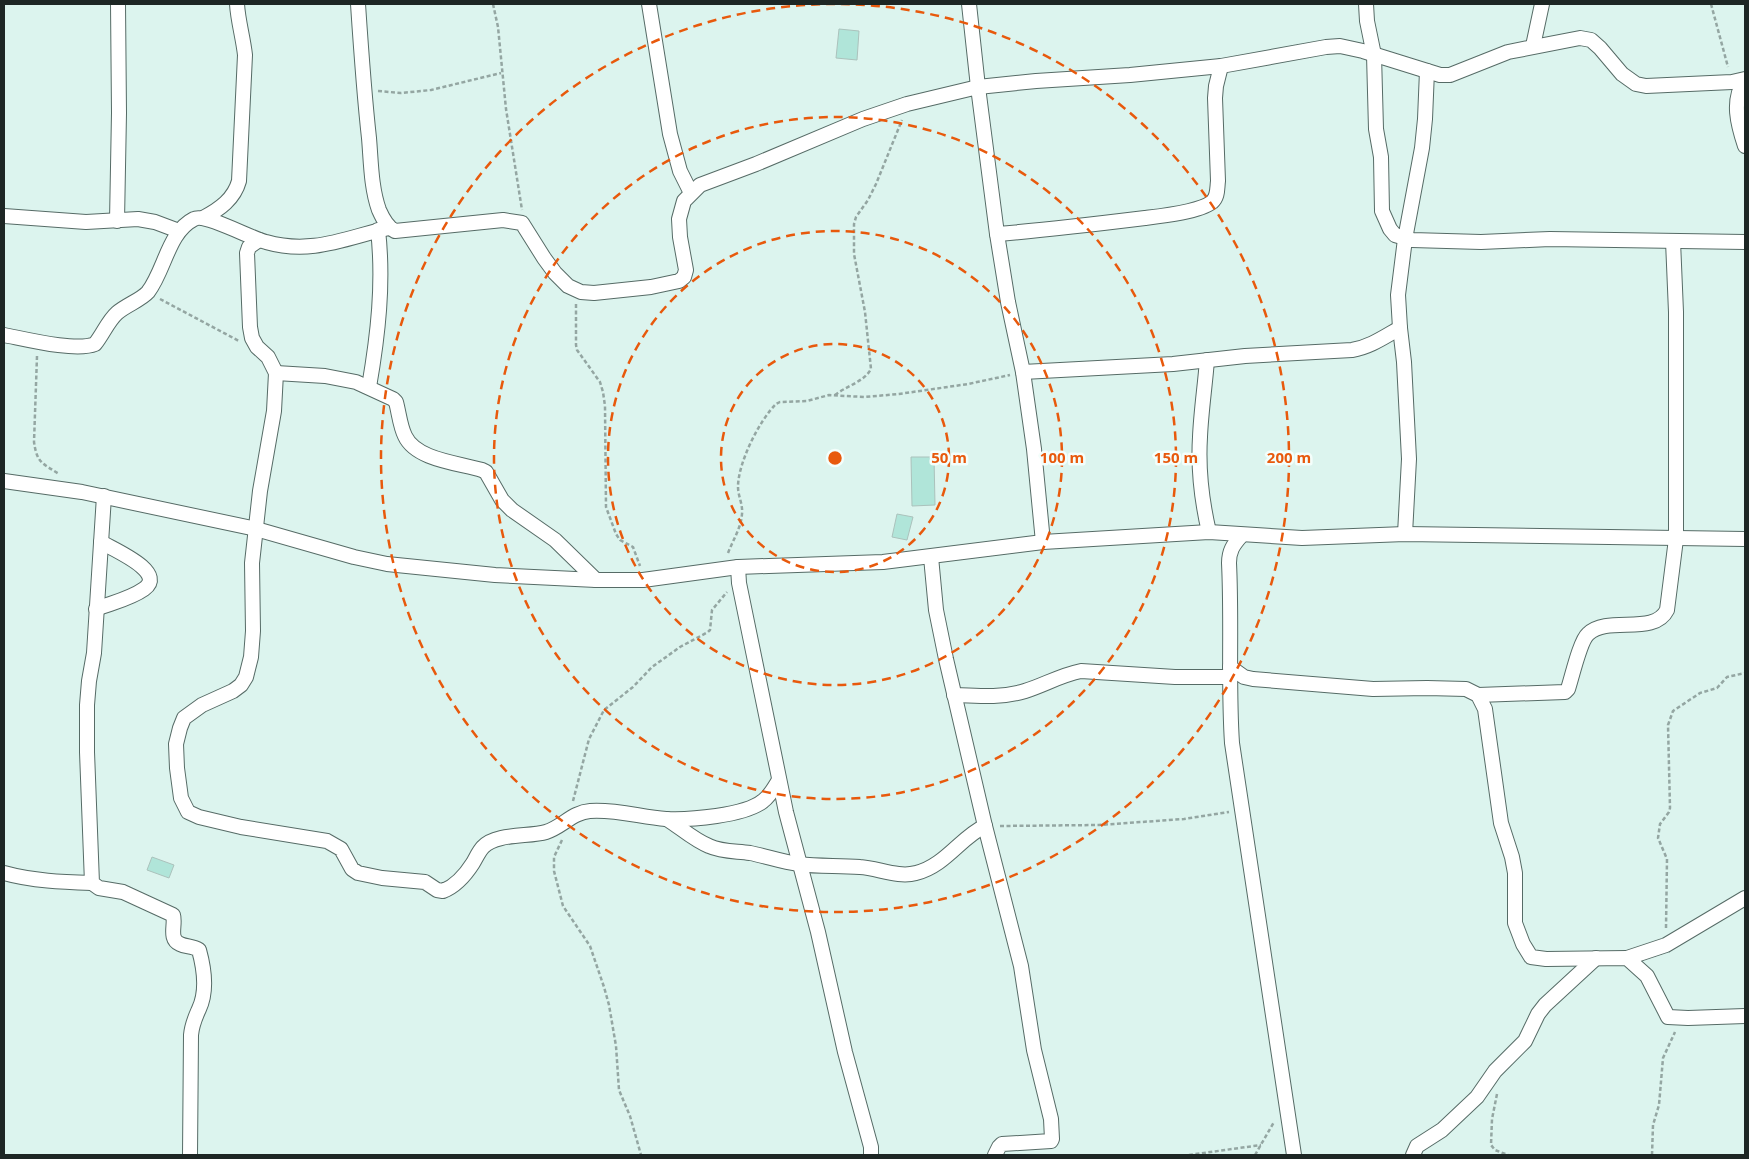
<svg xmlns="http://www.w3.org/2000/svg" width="1749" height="1159" viewBox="0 0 1749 1159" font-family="'Noto Sans',sans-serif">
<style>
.building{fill:#b0e5d9;stroke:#abc2bc}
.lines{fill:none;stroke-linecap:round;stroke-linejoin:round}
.street-casing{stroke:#566b66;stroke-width:16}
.path{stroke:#94a6a2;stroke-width:2.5;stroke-dasharray:4 2.5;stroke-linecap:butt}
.street{stroke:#fff;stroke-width:14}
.ring{fill:none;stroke:#e8590c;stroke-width:2.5;stroke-dasharray:9 6}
.centre{fill:#e8590c;stroke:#f4fefb;stroke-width:2.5}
.ring-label{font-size:15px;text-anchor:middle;font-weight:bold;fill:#e8590c;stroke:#f4fefb;stroke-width:5;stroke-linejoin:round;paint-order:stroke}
</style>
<rect width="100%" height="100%" fill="#dcf4ee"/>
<g class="building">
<polygon points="839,29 859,31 857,60 836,58"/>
<polygon points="911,457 934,457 935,505 912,506"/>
<polygon points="897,514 913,517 907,540 892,537"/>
<polygon points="152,857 174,865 169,878 147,870"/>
</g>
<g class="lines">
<defs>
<g id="street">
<path d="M358 4C361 49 364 93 369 138 371 161 371 188 379 210 383 219 387 227 395 231L503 220 522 223 544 258 555 273 568 286 581 292 594 293 651 287 679 281 684 277 686 270 680 237 679 219 684 201 700 185 756 164 863 119 907 104 978 87 1036 81 1130 75 1221 66 1326 47 1340 46 1363 51 1440 75H1450L1508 52 1580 38 1591 40 1600 48 1622 74 1636 84 1646 86 1732 82 1745 79"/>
<polyline points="649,4 670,134 680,171 691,193"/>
<polyline points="969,4 978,87 997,234 1008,302 1023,372 1034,449 1043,542"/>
<polyline points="1366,4 1367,21 1374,55 1376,129 1381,157 1382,211 1390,229 1395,235 1412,240 1481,242 1550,239 1745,242"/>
<polyline points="1533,46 1542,4"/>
<path d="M1745 80C1731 100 1738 125 1745 146"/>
<polyline points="4,216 86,222 138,219 155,222 179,231"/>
<path d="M203 218C220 209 234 199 239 181L245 55C243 37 238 21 237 4"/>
<polyline points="117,221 119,113 118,4"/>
<path d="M997 234C1047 230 1096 224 1145 218 1162 216 1199 212 1212 202 1218 197 1217 189 1218 181L1215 98 1216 86 1221 66"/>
<path d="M259 240 249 247 247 253 250 327 252 338 257 347 268 357 276 373 274 411 260 491 252 563 253 631 251 657 246 677 241 685 233 691 202 705 184 718 180 728 176 744 177 768 181 798 188 812 199 817 241 827 327 841 341 849 352 869 358 873 382 878 425 882 437 890 443 891C456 886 466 874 473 863 476 858 479 851 483 847 496 833 529 837 546 832 562 827 573 812 590 811 615 809 641 817 666 819 689 820 745 816 763 801 770 796 774 788 779 780"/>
<path d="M4 335C25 339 76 352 95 344 103 334 108 321 117 313 126 305 141 300 148 292 165 270 168 232 194 219 205 213 252 239 266 242 312 255 345 238 389 228"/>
<path d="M1207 360C1205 386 1201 412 1200 437 1198 469 1202 502 1209 532"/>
<path d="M1023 372 1173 364 1245 356 1352 350C1370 347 1384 337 1400 328"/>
<path d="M276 373 325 376 356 382 393 399 396 402C399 413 400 426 405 436 416 460 459 463 482 470L486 472 502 500 512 510 555 540 596 580"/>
<path d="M369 387C378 335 384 283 378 230"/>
<polyline points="4,481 82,492 256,529 354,557 387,564 495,575 596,580 643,580 738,567 883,562 1043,542 1209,532 1302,538 1405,534 1745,539"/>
<path d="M104 496 94 653 89 681 87 705V752L92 883 99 888 123 892 173 915C176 924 168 939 180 944 186 947 193 946 199 950 204 968 207 992 199 1009 195 1018 192 1024 191 1035L190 1155"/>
<polyline points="1405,534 1409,459 1404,362 1400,328 1398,295 1405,239 1422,148 1425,119 1427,71"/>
<path d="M1241 536C1233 545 1229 551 1229 563 1232 623 1228 683 1232 743L1294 1155"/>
<polyline points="931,557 936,610 946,659 985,826 1021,966 1034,1050 1051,1119 1052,1139 1051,1141 1002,1144 999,1147 995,1155"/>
<polyline points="738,567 739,583 786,812 818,932 845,1052 871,1147 871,1155"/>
<path d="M96 609C111 603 130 599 144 589 168 572 112 549 101 542"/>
<polyline points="1230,667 1244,677 1253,679 1373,689 1427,688 1466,689 1478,695 1485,709 1501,823 1512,857 1515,873 1515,923 1523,944 1531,957 1546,959 1627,958 1647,976 1668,1017 1688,1018 1745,1016"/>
<path d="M954 695C978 696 1002 698 1025 691 1044 685 1061 675 1081 671L1175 677H1230"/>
<path d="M1478 695 1565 692 1568 689C1572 677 1580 641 1588 634 1608 615 1654 636 1667 610L1676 539V312L1673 241"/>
<path d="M667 819C681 828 694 840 709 846 722 852 736 851 750 853 766 856 782 862 799 864 819 867 839 865 860 867 878 868 898 878 916 873 945 866 961 837 985 826"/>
<path d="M4 873C33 881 62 882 92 883"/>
<polyline points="1627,958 1666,945 1745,898"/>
<polyline points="1413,1155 1417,1146 1442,1130 1477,1097 1495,1071 1525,1041 1538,1014 1545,1005 1596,958"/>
</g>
</defs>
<use href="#street" class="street-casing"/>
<g class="path">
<polyline points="493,4 498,27 506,109 522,210"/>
<polyline points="1711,4 1728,67"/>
<polyline points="378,91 401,93 431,90 501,73"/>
<polyline points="160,299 239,341"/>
<polyline points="576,304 576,345 577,350 600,382 603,392 605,406 606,507 616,534 620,540 633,547 640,566"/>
<path d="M37 356 34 442C37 463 42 463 59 474"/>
<path d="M835 395C846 386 864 382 871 369L865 312 854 254V224L856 217 868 200 876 184 902 120"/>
<path d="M728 553C733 540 741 528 742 514 743 504 738 496 738 487 738 463 759 421 776 404L780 402 807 401 829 395 864 397 899 394 968 384 1010 375"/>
<polyline points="573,801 589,739 604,710 633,687 652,667 680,647 708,632 710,630 712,610 727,592"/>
<polyline points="1000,826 1099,825 1184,819 1229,812"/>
<polyline points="562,840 554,857 554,871 563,906 590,946 604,987 609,1005 616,1046 619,1090 630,1116 641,1155"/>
<polyline points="1666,928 1667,859 1658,838 1660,824 1669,812 1670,808 1668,725 1673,711 1700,693 1717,688 1727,677 1745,673"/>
<polyline points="1497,1094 1492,1119 1491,1145 1495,1150 1508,1155"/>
<polyline points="1189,1155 1261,1145"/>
<polyline points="1255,1155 1274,1122"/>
<polyline points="1652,1155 1653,1125 1659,1105 1663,1058 1675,1032"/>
</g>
<use href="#street" class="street"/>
</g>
<g class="ring">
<circle cx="835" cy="458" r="114"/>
<circle cx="835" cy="458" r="227"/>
<circle cx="835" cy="458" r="341"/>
<circle cx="835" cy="458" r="454"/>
</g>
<circle cx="835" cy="458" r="8" class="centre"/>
<g class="ring-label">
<text x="949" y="463">50 m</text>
<text x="1062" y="463">100 m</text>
<text x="1176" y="463">150 m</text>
<text x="1289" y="463">200 m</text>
</g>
<rect width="1749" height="1159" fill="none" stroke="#1d2624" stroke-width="10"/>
</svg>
